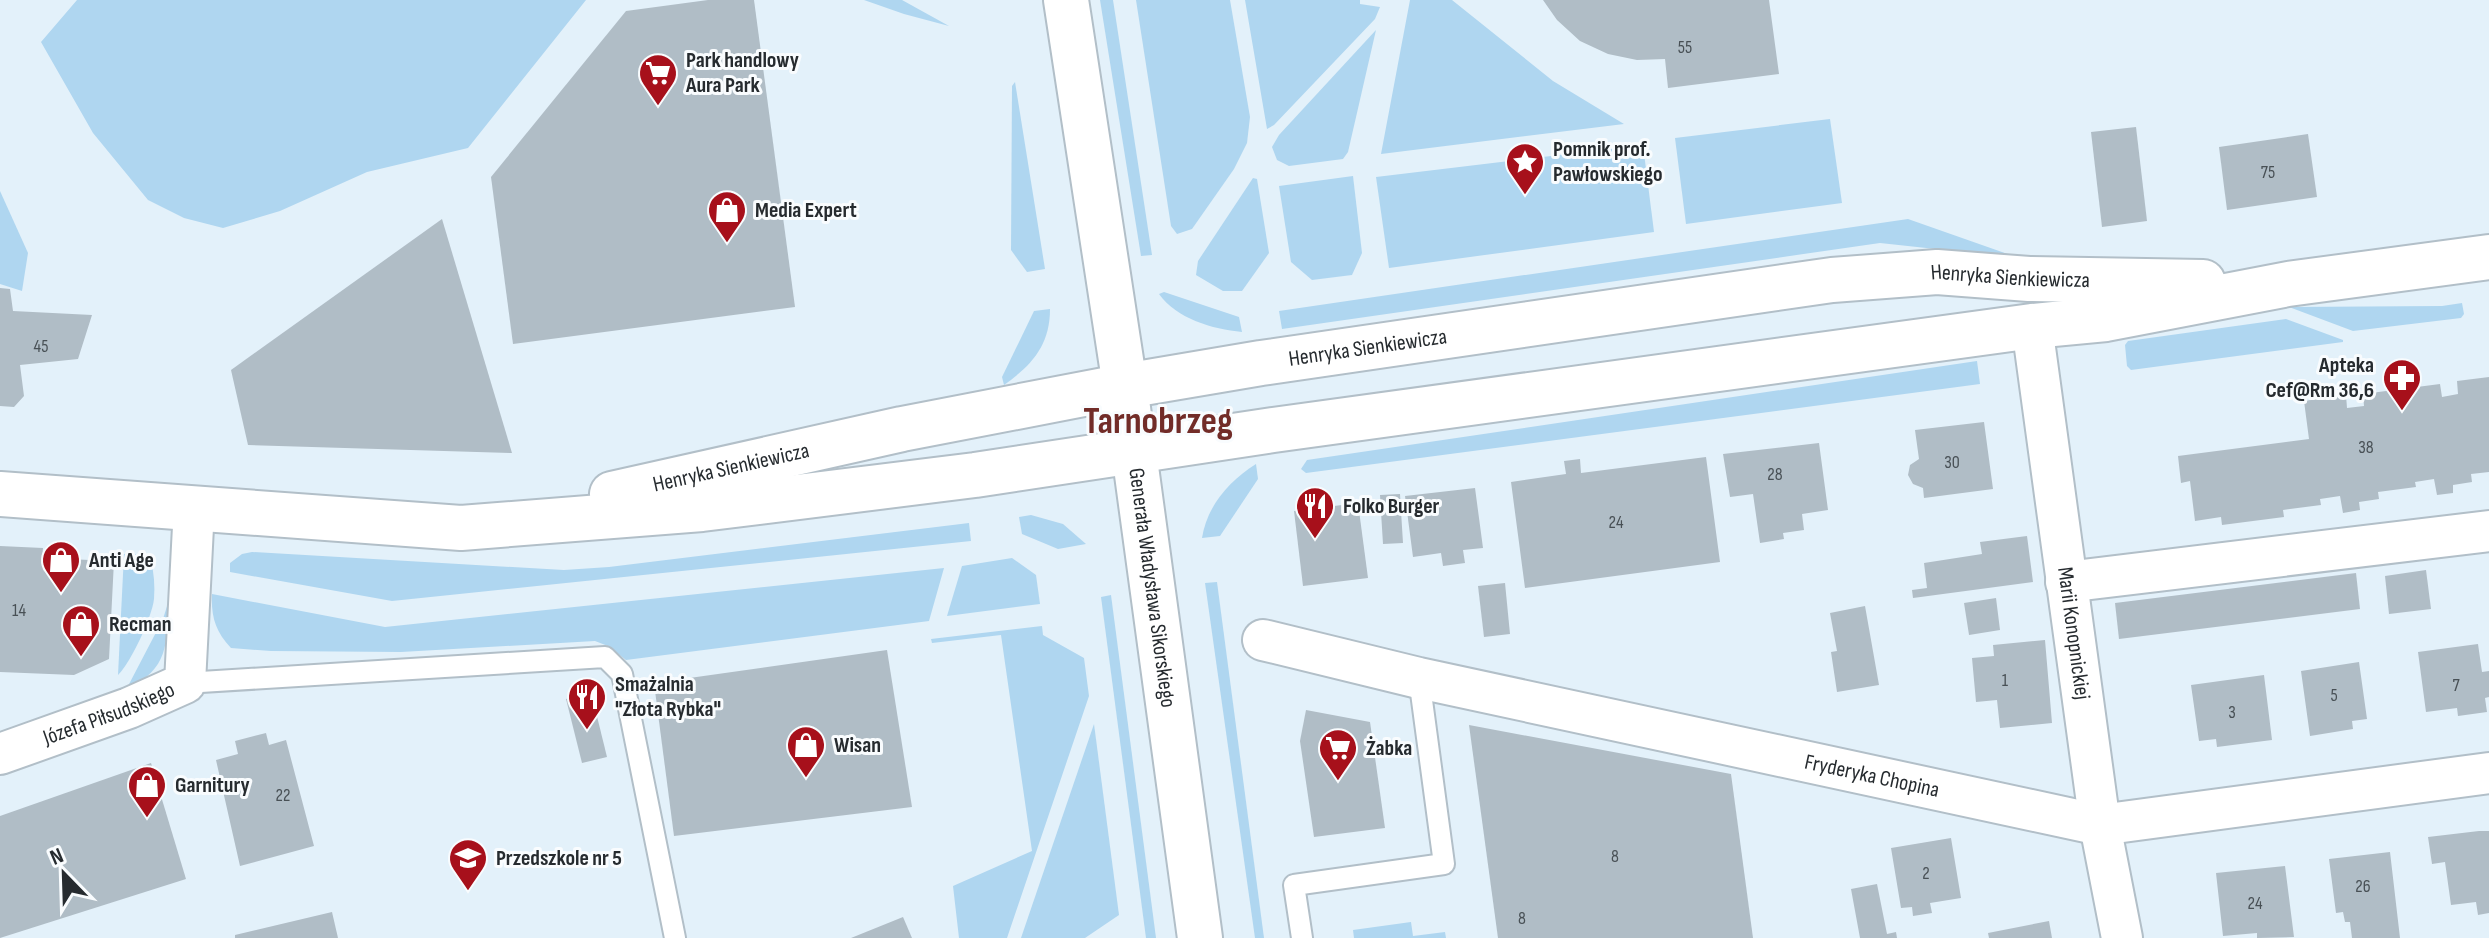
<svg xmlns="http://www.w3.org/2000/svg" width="2489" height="938" viewBox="0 0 2489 938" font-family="'Sofia Sans Condensed',sans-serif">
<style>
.green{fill:#afd6f0}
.building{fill:#b0bdc6}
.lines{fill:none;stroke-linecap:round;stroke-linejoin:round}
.service-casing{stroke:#b2bfc8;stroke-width:24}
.minor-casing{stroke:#b2bfc8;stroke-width:44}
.tertiary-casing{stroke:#b2bfc8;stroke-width:48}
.service{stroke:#fff;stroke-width:20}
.minor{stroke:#fff;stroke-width:40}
.tertiary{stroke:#fff;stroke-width:44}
.labels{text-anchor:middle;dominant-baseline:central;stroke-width:6;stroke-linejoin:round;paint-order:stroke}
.number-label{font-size:18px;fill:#485055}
.poi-label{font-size:22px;font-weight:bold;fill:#262b2f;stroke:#f9fcfe;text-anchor:start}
.street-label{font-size:22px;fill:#262b2f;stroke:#f9fcfe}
.town-label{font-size:38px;font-weight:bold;fill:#722c28;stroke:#f9fcfe}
</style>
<rect width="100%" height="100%" fill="#e3f1fa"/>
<g class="green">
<polygon points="77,0 586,0 468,148 367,172 280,211 223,228 184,218 148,200 93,133 41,42"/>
<polygon points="864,0 902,0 949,26 904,14"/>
<polygon points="1100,0 1113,0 1152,255 1141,256"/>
<polygon points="1136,0 1230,0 1250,117 1247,143 1234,169 1192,229 1177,234 1171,226"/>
<polygon points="1245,0 1360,0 1360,4 1380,7 1375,19 1274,125 1267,129"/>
<polygon points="1410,0 1452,0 1553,81 1624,124 1381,154"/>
<polygon points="1376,30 1348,152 1343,159 1289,166 1277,160 1272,147 1279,135"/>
<polygon points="1015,82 1045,269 1027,272 1011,250 1012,86"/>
<polygon points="1830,119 1842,203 1686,224 1675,138"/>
<polygon points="1643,145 1654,232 1389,268 1376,177"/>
<polygon points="1353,176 1362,253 1352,275 1312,280 1291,262 1279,186"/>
<polygon points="1253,178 1257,179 1269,253 1242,291 1223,291 1196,275 1198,261"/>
<polygon points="0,191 28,253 22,291 0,284"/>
<polygon points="1908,219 2019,258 1880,243 1282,329 1279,311"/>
<path d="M1164 292 1239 317 1242 332C1212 329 1177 319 1159 294Z"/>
<polygon points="2462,303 2464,314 2461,318 2353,331 2289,307 2442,306"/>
<path d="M1050 309C1050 345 1032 365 1004 385L1002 377 1034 311Z"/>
<polygon points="2286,319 2343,340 2343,342 2131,370 2127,366 2125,345 2128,341"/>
<polygon points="1977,361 1980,384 1306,473 1301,469 1307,460"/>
<path d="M1256 464 1258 479 1220 536 1202 538C1207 506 1229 481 1256 464Z"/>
<polygon points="1031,515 1063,524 1086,544 1058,549 1022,534 1019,517"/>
<polygon points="969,523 971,541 392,601 230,572 230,563 242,554 252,552 564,570 609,567"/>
<path d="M124 554H139L151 561C154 573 155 586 154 599 152 617 131 662 118 675Z"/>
<polygon points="1012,558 1036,575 1040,604 947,616 962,566"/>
<path d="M944 568 929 621 626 660 608 646 595 641 401 652 271 651 231 648C215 631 211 616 212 594L385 627Z"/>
<polygon points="1217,582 1264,938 1255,938 1205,583"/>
<polygon points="1111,595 1156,938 1146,938 1101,597"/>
<path d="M168 603C167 643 169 670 127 688L163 619Z"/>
<polygon points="1042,626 1043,635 1084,658 1089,696 1007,938 959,938 953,886 1032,851 1001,635 932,643 931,639"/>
<polygon points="1094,724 1119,915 1085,938 1021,938"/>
<polygon points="1411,922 1413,936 1445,932 1446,938 1354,938 1353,930"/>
</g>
<g class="building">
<polygon points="708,0 754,0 795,307 513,344 491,177 626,11"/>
<polygon points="1543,0 1769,0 1779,74 1668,88 1665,59 1637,60 1608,54 1580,41 1557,20"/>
<polygon points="2136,127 2147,221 2102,227 2091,132"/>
<polygon points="2308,134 2317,197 2227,210 2219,147"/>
<polygon points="442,219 512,453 248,445 231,370"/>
<polygon points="0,288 10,289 13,311 92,315 78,359 20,365 24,396 14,407 0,406"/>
<polygon points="2489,377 2489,472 2471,474 2472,482 2453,485 2453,493 2437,495 2434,479 2415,482 2416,487 2378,492 2379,499 2359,502 2360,510 2343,513 2340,496 2320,499 2321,505 2283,510 2284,517 2222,525 2221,517 2195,521 2190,481 2181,483 2178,456 2309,439 2304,401 2346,395 2347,408 2364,406 2363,394 2440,384 2442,397 2458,394 2457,381"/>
<polygon points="1984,422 1993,489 1924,498 1923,488 1913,484 1908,475 1910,465 1919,459 1915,430"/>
<polygon points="1819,443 1828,510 1802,514 1804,530 1783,533 1784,539 1760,543 1753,494 1730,497 1723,454"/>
<polygon points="1706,457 1720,562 1525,588 1511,482 1566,474 1564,461 1580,459 1581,473"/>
<polygon points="1475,488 1483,548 1463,550 1465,563 1443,566 1441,553 1413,557 1405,496"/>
<polygon points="1400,494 1403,543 1383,544 1380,495"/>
<polygon points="1358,503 1368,578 1303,586 1294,511"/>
<polygon points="2027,536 2033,582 1913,598 1912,590 1927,588 1924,563 1982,554 1980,542"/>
<polygon points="0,546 43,548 42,558 114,561 109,659 74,675 0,672"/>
<polygon points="2426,570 2431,609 2389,614 2385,576"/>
<polygon points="2356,573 2360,609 2119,639 2115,603"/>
<polygon points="1505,583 1510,634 1484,637 1478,586"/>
<polygon points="1996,598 2000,630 1969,635 1964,603"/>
<polygon points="1865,606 1879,685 1837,692 1831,652 1837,651 1830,613"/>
<polygon points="2045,640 2052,723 2000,728 1997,700 1976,702 1972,658 1994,656 1993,645"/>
<polygon points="2478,644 2482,672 2489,671 2489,697 2485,698 2487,712 2458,716 2457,708 2426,712 2418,652"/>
<polygon points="887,650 912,807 674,836 654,683"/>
<polygon points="2359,662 2367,719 2352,721 2353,729 2310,736 2301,671"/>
<polygon points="2264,675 2272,740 2217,747 2216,739 2199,741 2191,685"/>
<polygon points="591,692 607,757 582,763 566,699"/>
<polygon points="1306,710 1370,722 1385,828 1314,837 1300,741"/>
<polygon points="1469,725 1731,774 1753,938 1498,938"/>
<polygon points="266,733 269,745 286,740 314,846 240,866 216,760 238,754 235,741"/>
<polygon points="151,763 186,879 0,938 0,816"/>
<polygon points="2479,831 2489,831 2489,913 2478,915 2476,902 2451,905 2445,862 2432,864 2428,837"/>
<polygon points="1951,838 1961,898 1930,903 1932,913 1913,916 1912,907 1901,908 1891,848"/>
<polygon points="2390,852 2400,938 2352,938 2350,922 2345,922 2343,912 2336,913 2329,859"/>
<polygon points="2285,866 2294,937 2257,938 2257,933 2223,936 2216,873"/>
<polygon points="1877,884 1887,934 1896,932 1897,938 1860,938 1851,889"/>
<polygon points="332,912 338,938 235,938 235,935"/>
<polygon points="903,917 912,938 851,938"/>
<polygon points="2049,921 2052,938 1989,938 1988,933"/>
</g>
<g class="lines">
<defs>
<g id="service">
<polyline points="185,683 605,657 622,674 675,938"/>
<polyline points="1302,938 1294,885 1444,864 1419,678"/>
</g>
<g id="minor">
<path id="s1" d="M2032 326 2100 825 2122 938"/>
<polyline points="2066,582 2489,531"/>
<path id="s2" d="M1263 640 1419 678 2100 825 2489 773"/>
<path id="s3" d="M0 754 129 708 185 683 194 507"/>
</g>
<g id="tertiary">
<path id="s4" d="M1066 0 1125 386 1200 938"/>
<polyline points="0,494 461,528 702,509 975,475 1273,430 2032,326 2106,319 2288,284 2489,257"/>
<path id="s5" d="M612 494 902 429 1125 386 1261 363 1832 280 1937 272 2029 279 2203 282"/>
</g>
</defs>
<use href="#service" class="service-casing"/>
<use href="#minor" class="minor-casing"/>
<use href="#tertiary" class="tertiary-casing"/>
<use href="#service" class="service"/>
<use href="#minor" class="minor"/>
<use href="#tertiary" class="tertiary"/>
</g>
<defs>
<symbol id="supermarket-pin" viewBox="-11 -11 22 30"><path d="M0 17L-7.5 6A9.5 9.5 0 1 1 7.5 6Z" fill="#a7101b" stroke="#f9fcfe"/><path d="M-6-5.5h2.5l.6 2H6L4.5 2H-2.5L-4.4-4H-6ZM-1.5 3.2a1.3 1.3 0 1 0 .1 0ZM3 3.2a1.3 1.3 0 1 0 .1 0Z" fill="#fff"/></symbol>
<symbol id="sight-pin" viewBox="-11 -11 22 30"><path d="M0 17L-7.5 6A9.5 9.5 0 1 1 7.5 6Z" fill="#a7101b" stroke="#f9fcfe"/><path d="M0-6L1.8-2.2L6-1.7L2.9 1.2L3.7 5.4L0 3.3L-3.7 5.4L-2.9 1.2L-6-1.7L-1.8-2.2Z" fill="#fff"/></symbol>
<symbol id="shop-pin" viewBox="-11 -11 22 30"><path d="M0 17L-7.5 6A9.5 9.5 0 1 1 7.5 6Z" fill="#a7101b" stroke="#f9fcfe"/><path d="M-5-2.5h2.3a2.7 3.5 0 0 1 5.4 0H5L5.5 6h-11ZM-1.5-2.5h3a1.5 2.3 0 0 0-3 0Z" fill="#fff"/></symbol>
<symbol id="pharmacy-pin" viewBox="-11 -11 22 30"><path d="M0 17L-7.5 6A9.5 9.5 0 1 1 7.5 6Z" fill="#a7101b" stroke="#f9fcfe"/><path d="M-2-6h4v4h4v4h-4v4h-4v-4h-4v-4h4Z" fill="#fff"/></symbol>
<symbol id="restaurant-pin" viewBox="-11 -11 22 30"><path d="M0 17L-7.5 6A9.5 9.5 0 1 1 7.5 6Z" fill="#a7101b" stroke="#f9fcfe"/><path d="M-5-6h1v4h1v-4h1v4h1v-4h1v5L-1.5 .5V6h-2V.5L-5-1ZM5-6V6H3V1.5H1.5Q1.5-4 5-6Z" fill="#fff"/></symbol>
<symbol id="school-pin" viewBox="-11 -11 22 30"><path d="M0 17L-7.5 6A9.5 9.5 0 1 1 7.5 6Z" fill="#a7101b" stroke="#f9fcfe"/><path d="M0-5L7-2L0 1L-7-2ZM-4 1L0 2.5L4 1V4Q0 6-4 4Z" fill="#fff"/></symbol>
</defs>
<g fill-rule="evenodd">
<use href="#supermarket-pin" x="636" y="51" width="44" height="60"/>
<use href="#sight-pin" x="1503" y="140" width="44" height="60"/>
<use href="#shop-pin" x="705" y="188" width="44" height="60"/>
<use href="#pharmacy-pin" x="2380" y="356" width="44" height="60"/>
<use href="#restaurant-pin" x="1293" y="484" width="44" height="60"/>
<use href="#shop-pin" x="39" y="538" width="44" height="60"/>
<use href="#shop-pin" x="59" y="602" width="44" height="60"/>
<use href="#restaurant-pin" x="565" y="675" width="44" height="60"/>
<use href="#shop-pin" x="784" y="723" width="44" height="60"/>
<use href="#supermarket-pin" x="1316" y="726" width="44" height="60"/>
<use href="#shop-pin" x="125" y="763" width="44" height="60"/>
<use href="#school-pin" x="446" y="836" width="44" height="60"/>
</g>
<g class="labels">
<g class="number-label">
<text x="1685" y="47">55</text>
<text x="2268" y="172">75</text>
<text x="41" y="346">45</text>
<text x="2366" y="447">38</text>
<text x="1952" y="462">30</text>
<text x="1775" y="474">28</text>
<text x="1616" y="522">24</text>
<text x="19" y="610">14</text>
<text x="2005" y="680">1</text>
<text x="2456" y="685">7</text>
<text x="2334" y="695">5</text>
<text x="2232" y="712">3</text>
<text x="283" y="795">22</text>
<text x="1615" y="856">8</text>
<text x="1926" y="873">2</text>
<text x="2363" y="886">26</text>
<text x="2255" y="903">24</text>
<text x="1522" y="918">8</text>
</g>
<g class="poi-label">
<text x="686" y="60">Park handlowy<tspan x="686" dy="25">Aura Park</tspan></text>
<text x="1553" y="149">Pomnik prof.<tspan x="1553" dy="25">Pawłowskiego</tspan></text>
<text x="755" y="210">Media Expert</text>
<text x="2374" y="365" text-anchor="end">Apteka<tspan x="2374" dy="25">Cef@Rm 36,6</tspan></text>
<text x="1343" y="506">Folko Burger</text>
<text x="89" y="560">Anti Age</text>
<text x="109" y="624">Recman</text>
<text x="615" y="684">Smażalnia<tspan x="615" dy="25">"Złota Rybka"</tspan></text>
<text x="834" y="745">Wisan</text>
<text x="1366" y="748">Żabka</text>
<text x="175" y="785">Garnitury</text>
<text x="496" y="858">Przedszkole nr 5</text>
</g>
<g class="street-label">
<text stroke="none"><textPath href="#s5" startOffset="1418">Henryka Sienkiewicza</textPath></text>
<text stroke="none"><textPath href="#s5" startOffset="770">Henryka Sienkiewicza</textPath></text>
<text stroke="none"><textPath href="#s5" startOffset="122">Henryka Sienkiewicza</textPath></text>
<text stroke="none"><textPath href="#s4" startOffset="594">Generała Władysława Sikorskiego</textPath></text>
<text stroke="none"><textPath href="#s1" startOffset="310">Marii Konopnickiej</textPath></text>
<text stroke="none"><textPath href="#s3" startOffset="116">Józefa Piłsudskiego</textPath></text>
<text stroke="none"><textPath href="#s2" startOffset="624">Fryderyka Chopina</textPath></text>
</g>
<g class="town-label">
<text x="1158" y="421">Tarnobrzeg</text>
</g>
</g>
<g transform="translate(64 874) rotate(337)" stroke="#f9fcfe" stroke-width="6" paint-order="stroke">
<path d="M0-6L14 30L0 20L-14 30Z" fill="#262b2f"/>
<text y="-12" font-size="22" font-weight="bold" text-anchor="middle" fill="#262b2f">N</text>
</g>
</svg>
